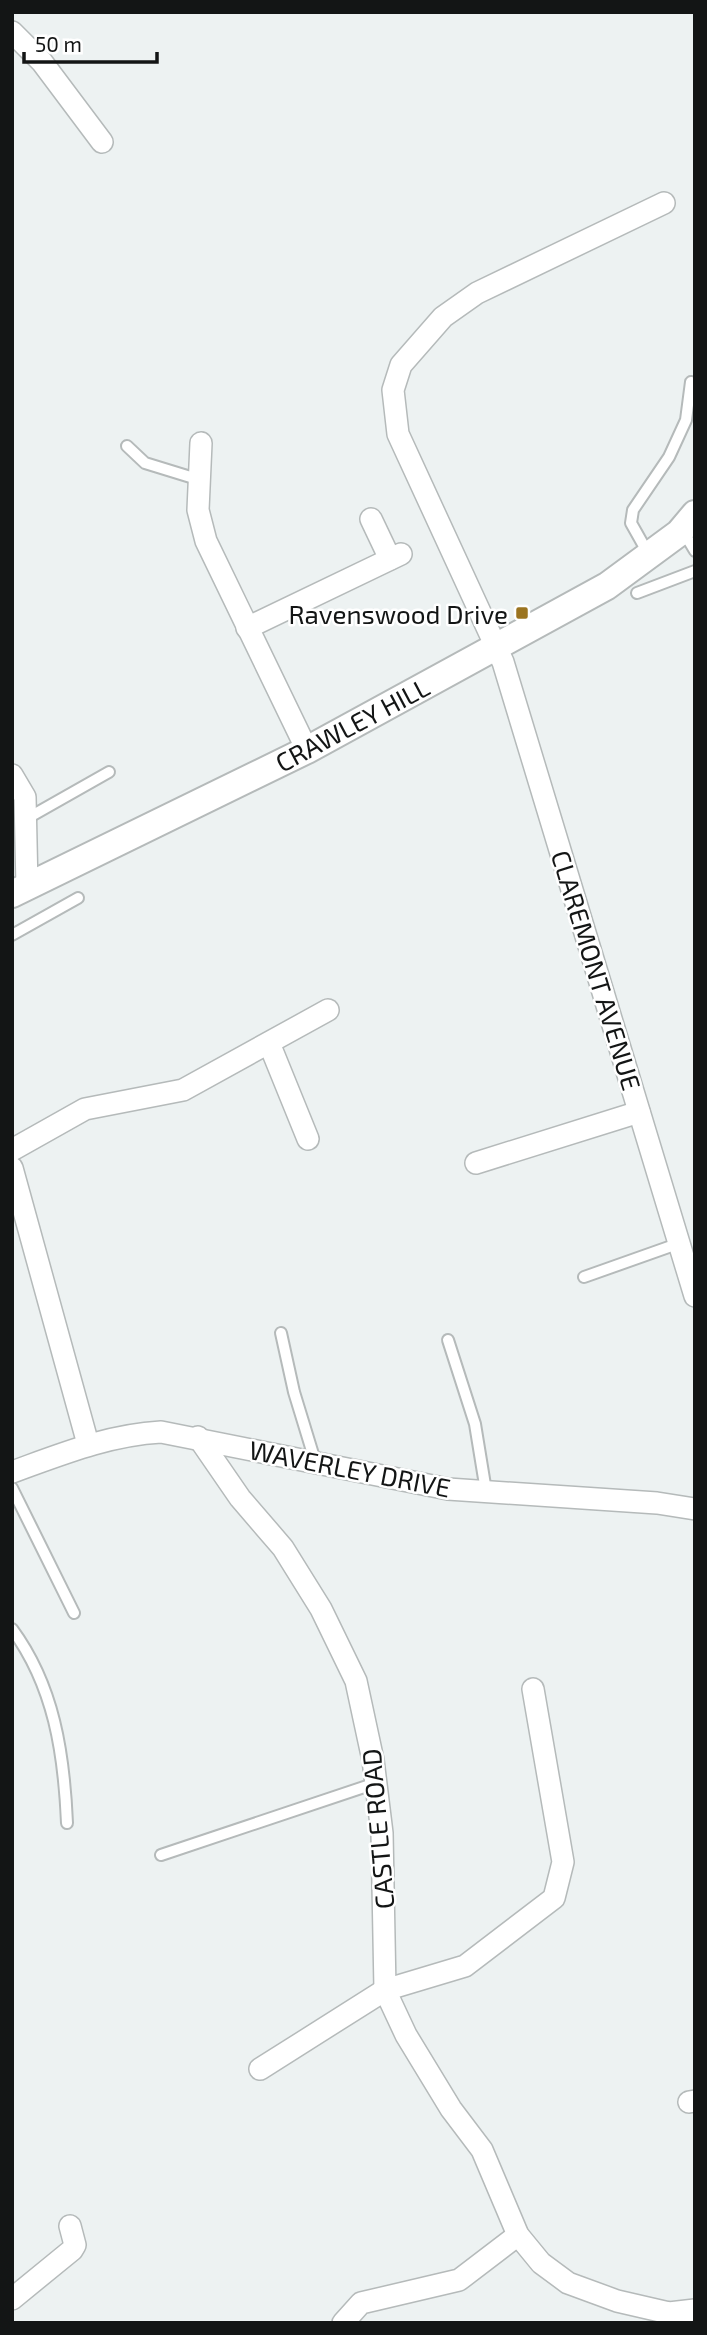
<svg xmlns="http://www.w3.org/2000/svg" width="707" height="2335" viewBox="0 0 707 2335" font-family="'Exo 2',sans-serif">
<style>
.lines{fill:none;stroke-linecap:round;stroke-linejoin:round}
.service-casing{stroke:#b5baba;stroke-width:14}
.minor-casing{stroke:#b5baba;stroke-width:24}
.tertiary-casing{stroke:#b5baba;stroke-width:30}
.service{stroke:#fff;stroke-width:10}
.minor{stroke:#fff;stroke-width:21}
.tertiary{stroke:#fff;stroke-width:26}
.poi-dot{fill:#9b7420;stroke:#fff;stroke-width:2.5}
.labels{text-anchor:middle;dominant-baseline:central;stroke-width:5;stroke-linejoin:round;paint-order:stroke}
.poi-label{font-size:26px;fill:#131515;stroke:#fff;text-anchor:end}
.street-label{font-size:26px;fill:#131515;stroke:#fff}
</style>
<rect width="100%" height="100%" fill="#edf2f2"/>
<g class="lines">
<defs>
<g id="service">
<polyline points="127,446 145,463 197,479"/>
<polyline points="679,533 689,541 695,551"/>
<polyline points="649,555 631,523 633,510 669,457 686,420 691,382"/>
<polyline points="637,593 695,571"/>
<polyline points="26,819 109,772"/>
<polyline points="12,935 78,898"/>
<polyline points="584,1277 680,1243"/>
<polyline points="281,1333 294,1392 316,1464"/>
<polyline points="448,1340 475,1424 486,1491"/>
<polyline points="12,1488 74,1613"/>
<path d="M12 1629C54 1686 64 1753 67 1823"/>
<polyline points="161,1855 376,1783"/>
</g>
<g id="minor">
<polyline points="12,32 42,62 102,142"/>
<polyline points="664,203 477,293 443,317 401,365 393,390 398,434 503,662 695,1296"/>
<polyline points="201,443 198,510 206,541 307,750"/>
<polyline points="371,519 390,559"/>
<polyline points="247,628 401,554"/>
<polyline points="12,775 25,797 27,887"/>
<polyline points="269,1043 308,1139"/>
<polyline points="12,1150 85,1109 183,1090 328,1010"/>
<polyline points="476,1163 639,1112"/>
<polyline points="12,1168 88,1444"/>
<polyline points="198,1437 240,1498 283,1548 321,1609 356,1681 373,1760 382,1833 385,1990 406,2035 451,2109 482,2150 518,2235 541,2263 568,2283 617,2301 669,2313 695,2310"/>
<path d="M12 1472C62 1454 108 1435 161 1432L448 1489 657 1503 695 1509"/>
<polyline points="260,2069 385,1990 465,1966 554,1898 563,1862 533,1689"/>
<polyline points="689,2102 695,2101"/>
<polyline points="12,2299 72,2250 75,2245 70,2226"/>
<polyline points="343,2323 361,2303 459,2280 518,2235"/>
</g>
<polyline id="tertiary" points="12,894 307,750 607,586 679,533 695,514"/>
</defs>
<use href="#service" class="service-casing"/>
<use href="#minor" class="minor-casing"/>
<use href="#tertiary" class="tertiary-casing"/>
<use href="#service" class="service"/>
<use href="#minor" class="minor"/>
<use href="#tertiary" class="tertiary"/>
</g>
<rect class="poi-dot" x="515" y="606" width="14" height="14" rx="3.5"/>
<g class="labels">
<g class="poi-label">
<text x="508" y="613">Ravenswood Drive</text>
</g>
<g class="street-label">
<text transform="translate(352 724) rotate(-28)">CRAWLEY HILL</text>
<text transform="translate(597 970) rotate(73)">CLAREMONT AVENUE</text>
<text transform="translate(350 1468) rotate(11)">WAVERLEY DRIVE</text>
<text transform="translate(377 1829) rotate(-95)">CASTLE ROAD</text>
</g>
</g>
<rect width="707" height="2335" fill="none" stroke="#131515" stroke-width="28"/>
<path d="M24 52v10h133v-10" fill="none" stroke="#131515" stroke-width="3.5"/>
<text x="35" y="52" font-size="21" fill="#131515" stroke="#ffffff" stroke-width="5" paint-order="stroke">50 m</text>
</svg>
